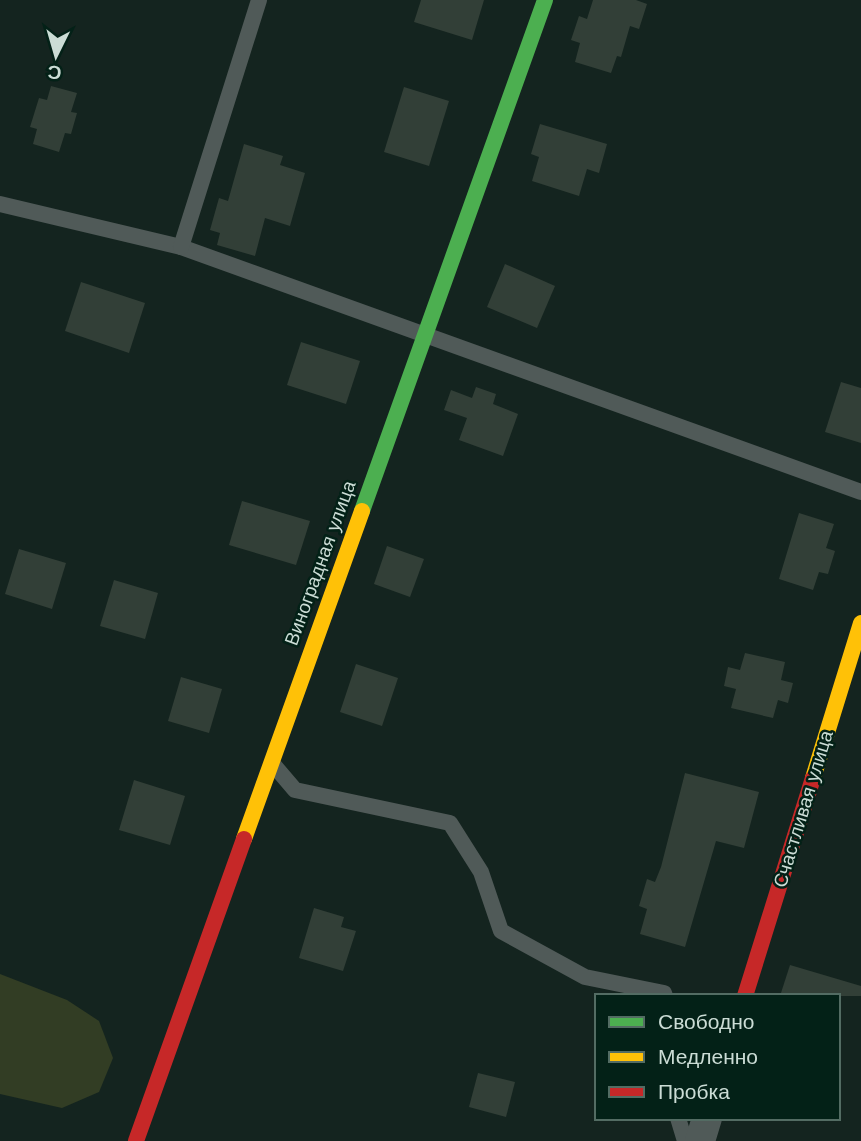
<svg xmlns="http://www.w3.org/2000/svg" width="861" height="1141" viewBox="0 0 861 1141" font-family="'Work Sans',sans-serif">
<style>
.green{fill:#323d24}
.building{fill:#323f37}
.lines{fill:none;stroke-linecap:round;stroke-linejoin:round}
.lane{stroke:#505a58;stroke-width:16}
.street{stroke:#505a58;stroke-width:30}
.fast{stroke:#4caf50;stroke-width:16}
.slow{stroke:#ffc107;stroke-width:16}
.jam{stroke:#c62828;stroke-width:16}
.labels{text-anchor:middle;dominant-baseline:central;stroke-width:5;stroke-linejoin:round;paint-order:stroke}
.street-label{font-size:19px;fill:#cbdcd5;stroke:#032117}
</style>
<rect width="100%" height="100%" fill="#14241f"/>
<polygon class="green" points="0,974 67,1000 99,1021 113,1058 99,1092 62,1108 0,1094"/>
<g class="building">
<polygon points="421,0 484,0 472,40 414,22"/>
<polygon points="593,0 636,0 647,4 639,29 630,26 621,57 617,56 611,73 575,62 580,43 571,40 579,16 587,19"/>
<polygon points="51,86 77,93 71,112 77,113 71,134 65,133 59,152 33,144 37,129 30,127 39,98 47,100"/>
<polygon points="404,87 449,101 429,166 384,152"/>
<polygon points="540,124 607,144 599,173 587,169 579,196 532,181 539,157 531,154"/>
<polygon points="244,144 283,156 280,165 305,173 290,226 265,218 255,256 217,245 220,233 210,230 219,198 228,201"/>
<polygon points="505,264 555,286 537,328 487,307"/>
<polygon points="81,282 145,303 129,353 65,331"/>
<polygon points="301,342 360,361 346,404 287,385"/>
<polygon points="841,382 861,388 861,443 825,432"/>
<polygon points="476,387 496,394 493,404 518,414 503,456 459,440 467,418 444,410 451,390 472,398"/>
<polygon points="242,501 310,521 296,565 229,545"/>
<polygon points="799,513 834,524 826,548 835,551 828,574 819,572 813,590 779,579"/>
<polygon points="387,546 424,559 410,597 374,584"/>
<polygon points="19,549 66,563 52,609 5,594"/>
<polygon points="114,580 158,593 145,639 100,626"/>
<polygon points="745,653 785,662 781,680 793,683 788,703 778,700 773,718 731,708 736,689 724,686 728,667 740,670"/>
<polygon points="356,664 398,678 382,726 340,712"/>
<polygon points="181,677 222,689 209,733 168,721"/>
<polygon points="685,773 759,792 744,848 716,841 685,947 640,934 647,909 639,906 647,879 655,882 661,867"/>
<polygon points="134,780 185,796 170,845 119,830"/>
<polygon points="314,908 344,917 341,927 356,931 343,971 299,958"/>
<polygon points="790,965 861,986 861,996 780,996"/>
<polygon points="478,1073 515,1082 506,1117 469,1107"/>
</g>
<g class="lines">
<g class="lane">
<polyline points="0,204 181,247 861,492"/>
<polyline points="181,247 259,0"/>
<polyline points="272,763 295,790 450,823 481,872 501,931 585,977 664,993 665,996"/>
<polyline points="678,1118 685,1141"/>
</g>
<polyline class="street" points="700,1141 707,1118"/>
<polyline class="fast" points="362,511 545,0"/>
<g class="slow">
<polyline points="813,778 861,623"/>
<polyline points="244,839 362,511"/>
</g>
<g class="jam">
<polyline points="745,996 813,778"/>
<polyline points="136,1141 244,839"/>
</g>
</g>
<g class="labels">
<g class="street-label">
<text transform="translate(320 563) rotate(-70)">Виноградная улица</text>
<text transform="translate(803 809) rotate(-73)">Счастливая улица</text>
</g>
</g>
<rect x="595" y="994" width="245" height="126" fill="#032117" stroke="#536c63" stroke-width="2"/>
<rect x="609" y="1017" width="35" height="10" fill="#4caf50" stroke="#536c63" stroke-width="2"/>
<text x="658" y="1029" font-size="21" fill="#cbdcd5">Свободно</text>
<rect x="609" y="1052" width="35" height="10" fill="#ffc107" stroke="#536c63" stroke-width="2"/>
<text x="658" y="1064" font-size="21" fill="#cbdcd5">Медленно</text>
<rect x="609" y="1087" width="35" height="10" fill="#c62828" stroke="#536c63" stroke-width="2"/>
<text x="658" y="1099" font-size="21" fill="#cbdcd5">Пробка</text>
<g transform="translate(56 56) rotate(185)" stroke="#032117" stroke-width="5" paint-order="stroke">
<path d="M0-5L12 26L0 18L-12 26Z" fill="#cbdcd5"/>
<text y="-10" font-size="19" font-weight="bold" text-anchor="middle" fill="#cbdcd5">С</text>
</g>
</svg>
